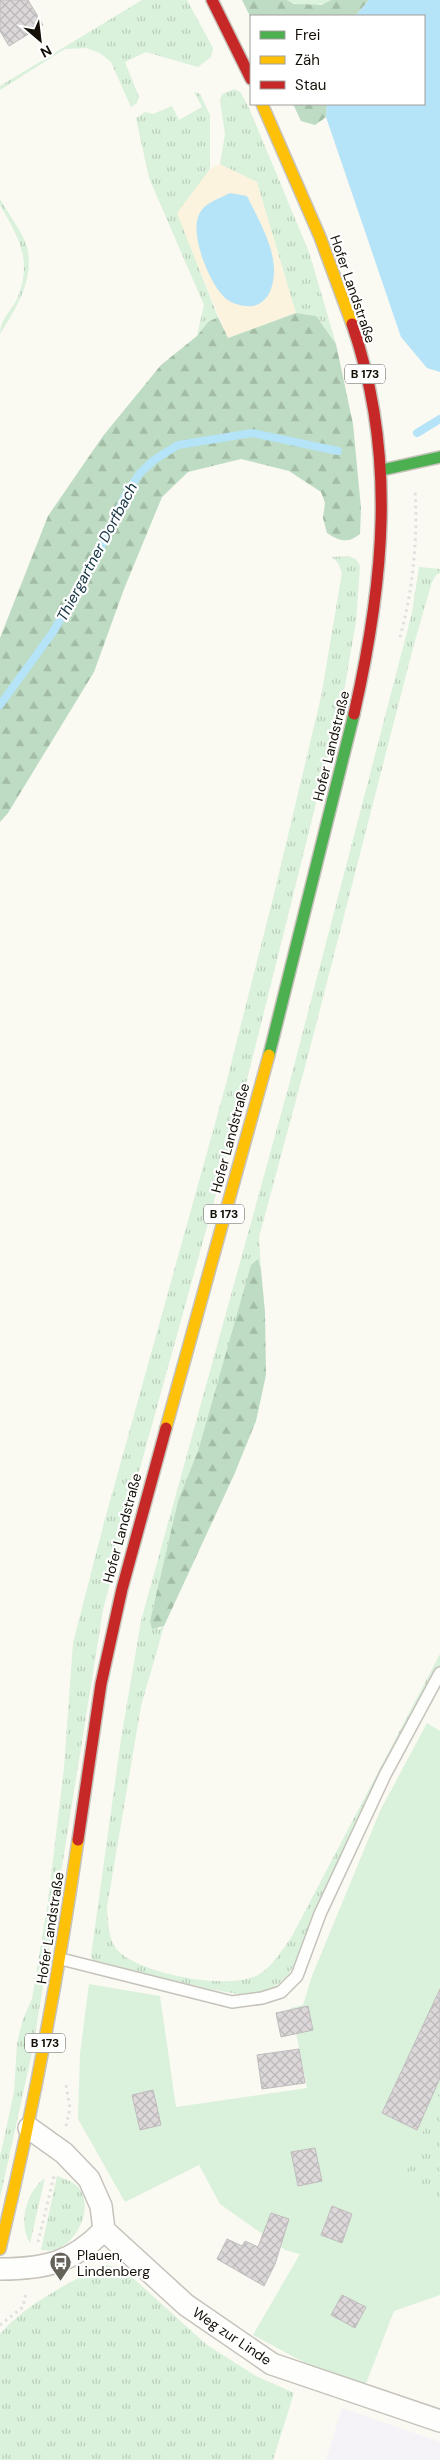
<svg xmlns="http://www.w3.org/2000/svg" width="440" height="2460" viewBox="0 0 440 2460" font-family="'DM Sans',sans-serif">
<style>
.commercial{fill:#f6f3f8}
.built{fill:#fbf3dd}
.grass{fill:url(#grass-tufts)}
.forest{fill:url(#forest-firs)}
.garden{fill:#daf1dc}
.water{fill:#b5e3f8}
.lines{fill:none;stroke-linecap:round;stroke-linejoin:round}
.stream{stroke:#b5e3f8;stroke-width:8}
.building{fill:url(#building-cross-hatch);stroke:#c0bcbd}
.lane-casing{stroke:#c6c3bb;stroke-width:14}
.street-casing{stroke:#c6c3bb;stroke-width:24}
.fast-casing{stroke:#c6c3bb;stroke-width:14}
.slow-casing{stroke:#c6c3bb;stroke-width:14}
.jam-casing{stroke:#c6c3bb;stroke-width:14}
.path{stroke:#e0e0de;stroke-width:3;stroke-dasharray:2.5 4;stroke-linecap:butt}
.lane{stroke:#fefefd;stroke-width:11}
.street{stroke:#fefefd;stroke-width:21}
.fast{stroke:#4caf50;stroke-width:11}
.slow{stroke:#ffc107;stroke-width:11}
.jam{stroke:#c62828;stroke-width:11}
.labels{text-anchor:middle;dominant-baseline:central;stroke-width:4.5;stroke-linejoin:round;paint-order:stroke}
.shield{fill:#fff;stroke:#5a5851;stroke-width:1}
.shield-label{font-size:12px;font-weight:bold;fill:#141007}
.street-label{font-size:14px;fill:#141007;stroke:#fff}
.poi-label{font-size:14px;fill:#141007;stroke:#fff;text-anchor:start}
.water-label{font-size:15px;font-style:italic;fill:#133240;stroke:#fff}
</style>
<defs>
<pattern id="grass-tufts" width="24" height="20" patternUnits="userSpaceOnUse" patternTransform="scale(1.25)"><rect width="24" height="20" fill="#daf1dc"/><path d="M3 7l-1-3M5 7V3M7 7l1-3M15 17l-1-3M17 17v-4M19 17l1-3" fill="none" stroke="#bacebb"/></pattern>
<pattern id="forest-firs" width="22" height="20" patternUnits="userSpaceOnUse" patternTransform="scale(1.25)"><rect width="22" height="20" fill="#bedcc3"/><path d="M5 1l3.5 6h-7zM16 11l3.5 6h-7z" fill="#a2bca6"/></pattern>
<pattern id="building-cross-hatch" width="8" height="8" patternUnits="userSpaceOnUse" patternTransform="scale(1.25)"><rect width="8" height="8" fill="#dcd8da"/><path d="M0 0l8 8M0 8l8-8" fill="none" stroke="#bcb8ba"/></pattern>
</defs>
<rect width="100%" height="100%" fill="#faf9f2"/>
<polygon class="commercial" points="342,2408 440,2442 440,2460 326,2460"/>
<polygon class="built" points="220,164 257,182 296,313 228,338 176,213 210,169"/>
<g class="grass">
<polygon points="142,0 187,0 213,48 211,57 198,67 146,52 125,62 139,97 137,103 131,107 111,62 100,53 86,48 65,49 0,90 0,86"/>
<path d="M287 0H331C318 7 300 8 287 0Z"/>
<polygon points="235,89 241,93 249,108 309,252 336,344 316,316 296,313 257,182 220,164 225,134 220,100 222,94"/>
<polygon points="194,92 200,94 210,115 210,169 177,213 218,317 208,322 197,336 204,305 149,178 136,118 145,112 153,114 172,106 179,120 202,107"/>
<path d="M0 199C7 212 24 234 27 247 35 279 16 308 0 334 0 320 11 311 17 299 33 261 19 238 0 205Z"/>
<polygon points="348,556 356,559 360,566 356,622 344,691 241,1104 130,1504 103,1610 33,2048 0,2198 0,2157 14,2092 17,2043 23,2019 32,1999 48,1901 64,1768 73,1643 105,1519 226,1084 274,894 321,697 342,573 338,563 332,557"/>
<path d="M419 567 440 569V573L436 575 432 582 414 644 310 1048 259 1237 261 1270 258 1260 199 1448 178 1501 150 1621 159 1629 164 1626 141 1706 107 1907C108 1920 108 1940 118 1951 141 1974 229 1991 258 1975 272 1967 282 1950 291 1938L440 1654V1666L378 1780 305 1946 288 1975 275 1987 256 1993 238 1994 209 1989 93 1961 91 1956 121 1739 141 1621 289 1085 412 613Z"/>
<polygon points="440,2090 440,2209 404,2175"/>
<path d="M57 2176C64 2179 73 2181 78 2187 95 2207 77 2245 53 2250 49 2251 44 2250 41 2250Z"/>
<path d="M45 2178 30 2243C18 2224 26 2191 45 2178Z"/>
<path d="M108 2265 134 2279 207 2345 256 2376 294 2393 273 2460H0V2334C27 2303 65 2286 100 2266Z"/>
</g>
<g class="forest">
<polygon points="242,0 287,0 294,4 321,5 331,0 369,0 355,16 251,16 251,18"/>
<polygon points="293,104 327,104 326,117 315,125 301,121"/>
<path d="M296 313 316 316 336 344 353 424 361 508 360 534C348 544 339 541 327 533L323 518 325 503 321 492 289 471 241 459 188 472 162 497 124 589 94 672 8 813 0 822V638L48 516 103 436 161 365 197 336 208 322 218 317 228 338Z"/>
<polygon points="258,1259 261,1270 265,1312 266,1375 256,1421 234,1475 164,1626 152,1629 150,1621 178,1501 199,1448 251,1265"/>
</g>
<polygon class="garden" points="427,1723 440,1731 440,2090 405,2175 440,2209 440,2295 394,2311 365,2386 309,2365 253,2335 300,2254 285,2250 220,2204 199,2165 125,2202 78,2119 80,2054 89,1984 160,1996 176,2107 307,2088 291,2008 303,2005 312,1976 380,1811"/>
<g class="water">
<polygon points="369,0 440,0 440,372 427,368 401,337 326,117 327,104 424,104 424,16 355,16"/>
<path d="M230 193 247 196C260 223 282 258 271 289 269 296 262 304 253 306 244 307 232 304 225 298 209 283 187 230 201 211 207 202 221 198 230 193Z"/>
</g>
<g class="lines">
<g class="stream">
<polyline points="417,433 440,419"/>
<polyline points="0,705 53,632 97,555 127,492 140,473 154,460 178,445 252,433 338,451"/>
</g>
</g>
<g class="building">
<polygon points="0,0 28,0 43,25 9,46 0,31"/>
<polygon points="440,1989 440,2078 417,2130 382,2113"/>
<polygon points="308,2006 313,2030 281,2037 276,2013"/>
<polygon points="299,2049 305,2083 262,2089 257,2055"/>
<polygon points="153,2090 161,2125 140,2130 132,2095"/>
<polygon points="315,2148 322,2181 298,2186 291,2152"/>
<polygon points="332,2206 352,2214 342,2243 321,2235"/>
<polygon points="271,2213 289,2219 275,2264 264,2286 217,2259 227,2239 242,2246 245,2241 258,2247"/>
<polygon points="342,2295 366,2307 355,2328 331,2315"/>
</g>
<g class="lines">
<defs>
<polyline id="lane" points="61,1959 232,2002 262,1998 281,1992 297,1976 320,1914 385,1775 440,1673"/>
<g id="street">
<polyline points="29,2128 64,2153 89,2179 101,2206 104,2230 186,2305 272,2364 440,2421"/>
<path d="M0 2269C45 2269 72 2263 104 2230"/>
</g>
<g id="fast">
<polyline points="382,470 440,457"/>
<polyline points="269,1055 354,714"/>
</g>
<g id="slow">
<polyline points="262,104 320,237 352,324"/>
<polyline points="166,1428 269,1055"/>
<path d="M0 2249C33 2113 58 1978 78 1840"/>
</g>
<g id="jam">
<polyline points="212,0 251,79"/>
<path d="M352 324C397 455 384 582 354 714"/>
<polyline points="78,1840 101,1684 122,1589 166,1428"/>
</g>
</defs>
<use href="#lane" class="lane-casing"/>
<use href="#street" class="street-casing"/>
<use href="#fast" class="fast-casing"/>
<use href="#slow" class="slow-casing"/>
<use href="#jam" class="jam-casing"/>
<g class="path">
<path d="M400 637C413 590 418 539 415 490"/>
<polyline points="66,2126 70,2108 66,2085"/>
<polyline points="38,2242 54,2176"/>
<polyline points="0,2325 23,2307 26,2292"/>
</g>
<use href="#lane" class="lane"/>
<use href="#street" class="street"/>
<use href="#fast" class="fast"/>
<use href="#slow" class="slow"/>
<use href="#jam" class="jam"/>
</g>
<defs>
<symbol id="bus-pin" viewBox="-11 -11 22 30"><path d="M0 17L-7.5 6A9.5 9.5 0 1 1 7.5 6Z" fill="#646259" stroke="#fff"/><path d="M-5-6H5V4H4V6H2V4H-2V6H-4V4H-5ZM-3.5-4V0h7V-4ZM-3.5 1.2v1.5H-2V1.2ZM2 1.2v1.5H3.5V1.2Z" fill="#fff"/></symbol>
</defs>
<g fill-rule="evenodd">
<use href="#bus-pin" x="48" y="2250" width="25" height="34"/>
</g>
<g class="labels">
<g class="shield">
<rect x="345" y="364.5" width="40" height="19" rx="4"/>
<rect x="204" y="1204.5" width="40" height="19" rx="4"/>
<rect x="25" y="2033.5" width="40" height="19" rx="4"/>
</g>
<g class="shield-label">
<text x="365" y="374">B 173</text>
<text x="224" y="1214">B 173</text>
<text x="45" y="2043">B 173</text>
</g>
<g class="street-label">
<text transform="translate(353 289) rotate(71)">Hofer Landstraße</text>
<text transform="translate(331 746) rotate(-76)">Hofer Landstraße</text>
<text transform="translate(230 1138) rotate(-75)">Hofer Landstraße</text>
<text transform="translate(122 1528) rotate(-75)">Hofer Landstraße</text>
<text transform="translate(50 1928) rotate(-81)">Hofer Landstraße</text>
<text transform="translate(232 2336) rotate(34)">Weg zur Linde</text>
</g>
<g class="poi-label">
<text x="77" y="2255">Plauen,<tspan x="77" dy="16">Lindenberg</tspan></text>
</g>
<g class="water-label">
<text transform="translate(97 552) rotate(-62)">Thiergartner Dorfbach</text>
</g>
</g>
<rect x="250" y="15" width="175" height="90" fill="#ffffff" stroke="#a19f9c"/>
<rect x="260" y="31" width="25" height="8" fill="#4caf50" stroke="#a19f9c"/>
<text x="295" y="40" font-size="15" fill="#141007">Frei</text>
<rect x="260" y="56" width="25" height="8" fill="#ffc107" stroke="#a19f9c"/>
<text x="295" y="65" font-size="15" fill="#141007">Zäh</text>
<rect x="260" y="81" width="25" height="8" fill="#c62828" stroke="#a19f9c"/>
<text x="295" y="90" font-size="15" fill="#141007">Stau</text>
<g transform="translate(40 40) rotate(152)" stroke="#ffffff" stroke-width="4" paint-order="stroke">
<path d="M0-4L9 19L0 12L-9 19Z" fill="#141007"/>
<text y="-8" font-size="14" font-weight="bold" text-anchor="middle" fill="#141007">N</text>
</g>
</svg>
